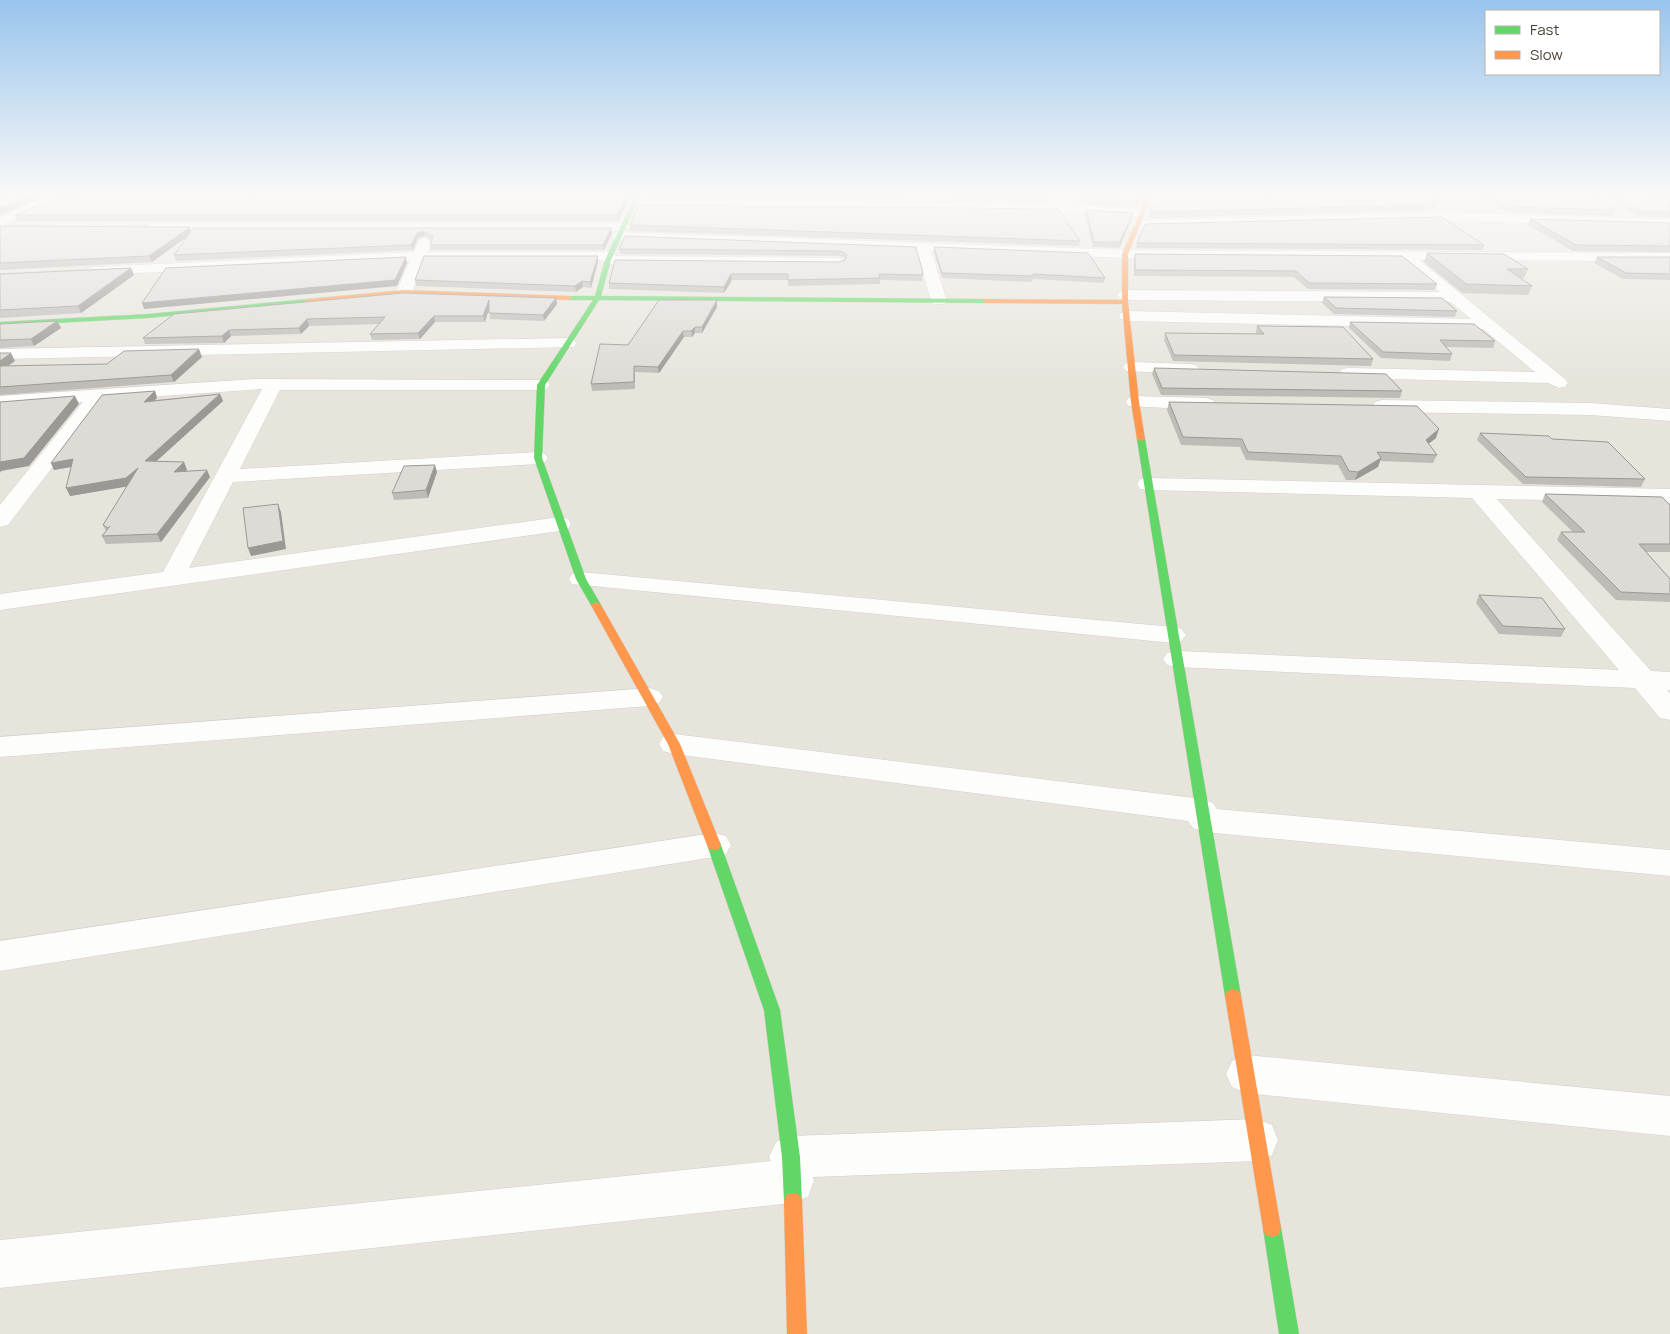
<svg xmlns="http://www.w3.org/2000/svg" width="1670" height="1334" viewBox="0 0 1670 1334" font-family="Manrope,sans-serif">
<style>
.residential{fill:#e7e4dc}
.lines{fill:none;stroke-linecap:round;stroke-linejoin:round}
.street-casing{stroke:#d2d0cb;stroke-width:1}
.fast-casing{stroke:#d3cfc5;stroke-width:1}
.slow-casing{stroke:#d3cfc5;stroke-width:1}
.street{fill:#fdfdfc;fill-rule:evenodd}
.fast{fill:#63d668;fill-rule:evenodd}
.slow{fill:#ff974d;fill-rule:evenodd}
.wall{fill:#bfbcb8}
.shaded-wall{fill:#9b9996}
.building{fill:#dedbd6;stroke:#9b9996}
</style>
<rect width="100%" height="100%" fill="#f4f2ee"/>
<rect class="residential" x="0" y="196" width="1670" height="1138"/>
<g class="lines">
<defs>
<g id="street">
<polygon points="50,196 127,196 121,200 62,200 0,226 0,217"/>
<polygon points="1650,196 1670,196 1670,200 1656,200"/>
<polygon points="642,201 1035,203 1143,209 1149,213 1143,217 1035,211 638,208 636,205 638,202"/>
<polygon points="1435,212 1670,219 1670,227 1435,220 1138,228 1131,224 1138,220"/>
<polygon points="152,223 623,223 630,227 623,231 147,230 145,227"/>
<polygon points="619,232 1125,250 1670,253 1670,261 1419,260 1565,379 1568,383 1565,387 1559,388 1548,383 1348,378 1342,377 1339,373 1342,369 1348,368 1535,372 1483,329 1127,321 1121,319 1119,316 1121,313 1127,311 1471,319 1451,302 1125,300 1120,298 1117,295 1120,292 1125,290 1440,292 1401,260 1125,258 931,251 947,301 944,304 934,304 931,301 917,251 614,239 612,236 614,233"/>
<polygon points="425,238 432,242 428,252 610,252 617,256 838,258 843,259 845,262 843,265 838,266 608,264 601,260 424,260 412,292 409,295 399,295 396,292 410,261 94,275 89,274 87,271 89,268 94,267 414,252 420,239"/>
<polygon points="568,338 574,339 576,343 574,347 0,359 0,349"/>
<polygon points="1132,362 1190,364 1196,365 1199,369 1196,373 1190,374 1126,371 1123,367 1126,363"/>
<polygon points="254,379 541,380 547,381 550,385 547,389 541,390 280,390 240,469 538,452 545,454 548,458 545,462 538,464 233,482 189,568 560,517 568,519 571,524 568,529 560,531 0,610 0,594 163,572 262,389 104,400 8,525 0,527 0,505 83,402 0,408 0,396"/>
<polygon points="1135,396 1206,398 1213,400 1215,404 1213,408 1206,410 1128,406 1126,402 1128,398"/>
<polygon points="1382,400 1591,403 1670,409 1670,421 1591,415 1382,412 1375,410 1373,406 1375,402"/>
<polygon points="1148,478 1670,489 1670,503 1497,499 1651,671 1670,672 1670,690 1667,690 1670,693 1670,720 1660,718 1635,688 1177,667 1167,665 1163,659 1167,653 1177,651 1619,670 1472,498 1148,490 1140,489 1137,484 1140,479"/>
<polygon points="581,572 1173,627 1182,629 1186,635 1182,641 1173,643 572,584 569,579 572,574"/>
<polygon points="649,688 659,691 663,697 659,703 649,706 0,757 0,737"/>
<polygon points="674,734 1202,799 1213,803 1217,809 1670,850 1670,876 1204,832 1193,828 1188,821 674,754 663,751 659,744 663,737"/>
<polygon points="714,833 726,836 731,845 726,854 714,857 0,971 0,941"/>
<polygon points="1246,1055 1670,1096 1670,1136 1246,1093 1232,1087 1226,1074 1232,1061"/>
<polygon points="1257,1119 1272,1125 1278,1140 1272,1155 1257,1161 813,1177 814,1181 808,1197 792,1203 0,1288 0,1240 771,1161 769,1157 776,1142 791,1136"/>
</g>
<g id="fast">
<polygon points="635,196 640,196 611,260 601,296 985,299 988,301 985,303 599,300 545,385 542,458 586,579 601,605 596,608 591,605 576,579 534,458 537,385 593,300 569,300 566,298 569,296 595,296 605,260"/>
<polygon points="308,299 311,301 310,302 148,318 0,326 0,322 148,314"/>
<polygon points="1138,437 1145,439 1241,996 1239,1001 1233,1003 1227,1001 1225,996 1137,439"/>
<polygon points="714,840 719,841 721,845 780,1010 800,1157 802,1202 800,1209 793,1211 786,1209 784,1202 782,1157 764,1010 707,845 709,841"/>
<polygon points="1272,1219 1279,1221 1281,1228 1299,1334 1279,1334 1263,1228 1265,1221"/>
</g>
<g id="slow">
<polygon points="1147,196 1152,196 1128,254 1128,302 1139,402 1145,439 1141,441 1137,439 1131,402 1122,304 985,303 982,301 985,299 1122,300 1122,254"/>
<polygon points="404,290 569,296 572,298 569,300 404,294 308,303 305,301 308,299"/>
<polygon points="596,602 601,605 680,744 721,845 719,849 714,850 709,849 707,845 668,744 591,605"/>
<polygon points="1233,989 1239,991 1241,996 1281,1228 1279,1235 1272,1237 1265,1235 1263,1228 1225,996 1227,991"/>
<polygon points="793,1193 800,1195 802,1202 807,1334 787,1334 784,1202 786,1195"/>
</g>
</defs>
<use href="#street" class="street-casing"/>
<use href="#fast" class="fast-casing"/>
<use href="#slow" class="slow-casing"/>
<use href="#street" class="street"/>
<use href="#fast" class="fast"/>
<use href="#slow" class="slow"/>
</g>
<g class="wall">
<polygon points="119,196 631,196 618,221 17,221 15,215"/>
<polygon points="644,196 901,196 901,200 645,199"/>
<polygon points="950,196 1049,196 1050,197 1049,202 950,201"/>
<polygon points="1080,196 1142,196 1137,207 1082,204"/>
<polygon points="1157,196 1441,196 1432,210 1149,218 1150,212"/>
<polygon points="1478,196 1596,196 1615,210 1613,216 1507,212"/>
<polygon points="1606,196 1670,197 1670,218 1638,216"/>
<polygon points="1086,210 1132,218 1119,248 1093,247 1085,216"/>
<polygon points="1530,219 1670,223 1670,252 1573,251 1528,225"/>
<polygon points="630,225 1080,241 1079,246 630,231"/>
<polygon points="0,226 191,230 611,228 612,233 604,250 431,250 430,245 431,240 425,236 418,238 413,250 176,261 174,255 187,237 152,262 0,270"/>
<polygon points="1137,243 1484,245 1482,250 1136,248"/>
<polygon points="916,247 923,273 922,281 880,280 880,284 788,286 788,280 732,280 724,293 609,289 609,283 838,262 845,260 845,259 843,257 838,256 620,254 619,249"/>
<polygon points="934,247 1105,278 1104,283 1033,279 1032,282 942,278 934,253"/>
<polygon points="1427,253 1528,269 1524,278 1520,278 1532,286 1528,295 1462,293 1424,262"/>
<polygon points="1135,254 1437,284 1435,290 1308,289 1294,277 1134,276 1134,260"/>
<polygon points="598,256 598,262 591,288 583,287 576,292 416,286 415,280"/>
<polygon points="1597,257 1670,257 1670,280 1623,279 1594,263"/>
<polygon points="131,268 134,275 81,313 0,318 0,274"/>
<polygon points="1324,297 1457,311 1455,317 1334,314 1322,303"/>
<polygon points="556,298 557,304 544,321 490,319 489,309 485,322 435,322 420,339 372,340 370,334 379,324 309,326 301,334 231,336 224,343 145,344 143,338 174,314"/>
<polygon points="717,307 702,333 695,333 692,337 684,337 659,373 635,372 635,389 592,391 591,384 628,345"/>
<polygon points="57,321 61,328 34,346 0,348 0,324"/>
<polygon points="1350,322 1495,341 1493,348 1446,347 1452,354 1450,361 1381,358 1349,328"/>
<polygon points="1257,326 1373,359 1371,366 1173,361 1164,340 1165,333 1257,334 1256,332"/>
<polygon points="0,353 15,361 8,366 107,364 202,357 174,382 0,395"/>
<polygon points="1154,368 1402,391 1400,398 1161,395 1152,374"/>
<polygon points="155,391 157,398 155,400 220,394 223,401 156,461 184,462 187,470 186,471 210,477 161,542 106,544 102,536 106,531 103,525 127,486 70,496 71,467 54,470 51,463"/>
<polygon points="1169,402 1436,438 1428,444 1437,455 1433,463 1380,461 1378,467 1355,480 1346,480 1338,465 1246,460 1240,447 1181,445 1167,410"/>
<polygon points="1480,433 1552,439 1645,479 1641,487 1523,484 1477,440"/>
<polygon points="437,472 428,498 394,500 392,493"/>
<polygon points="1545,494 1670,505 1670,552 1646,552 1670,579 1670,602 1616,600 1557,540 1561,532 1573,532 1542,502"/>
<polygon points="1479,595 1565,629 1561,637 1499,634 1476,603"/>
</g>
<g class="shaded-wall">
<polygon points="29,196 45,196 0,215 0,208"/>
<polygon points="627,196 631,196 618,221 617,215"/>
<polygon points="1140,196 1142,196 1137,207 1138,201"/>
<polygon points="1439,196 1441,196 1432,210 1434,205"/>
<polygon points="1133,213 1132,218 1119,248 1120,242"/>
<polygon points="190,227 192,233 152,262 149,256"/>
<polygon points="611,228 612,233 604,250 603,245"/>
<polygon points="423,231 425,236 418,238 413,250 411,245 417,233"/>
<polygon points="598,256 598,262 591,288 590,282"/>
<polygon points="406,257 407,263 397,286 144,309 142,303"/>
<polygon points="131,268 134,275 81,313 78,306"/>
<polygon points="731,274 732,280 724,293 724,287"/>
<polygon points="582,281 583,287 576,292 575,286"/>
<polygon points="556,298 557,304 544,321 543,315"/>
<polygon points="489,300 490,306 485,322 483,316"/>
<polygon points="717,300 717,307 702,333 702,327"/>
<polygon points="434,316 435,322 420,339 418,333"/>
<polygon points="307,319 309,326 301,334 299,328"/>
<polygon points="57,321 61,328 34,346 31,339"/>
<polygon points="695,327 695,333 692,337 691,331"/>
<polygon points="229,330 231,336 224,343 222,336"/>
<polygon points="683,331 684,337 659,373 658,367"/>
<polygon points="199,349 202,357 174,382 171,375"/>
<polygon points="11,353 15,361 0,371 0,361"/>
<polygon points="155,391 157,398 146,408 144,402"/>
<polygon points="220,394 223,401 149,468 145,461"/>
<polygon points="75,396 79,404 29,466 1,471 0,473 0,462"/>
<polygon points="1439,429 1436,438 1422,449 1426,440"/>
<polygon points="1381,458 1378,467 1355,480 1358,472"/>
<polygon points="73,459 76,466 54,470 51,463"/>
<polygon points="184,462 187,470 177,479 174,472"/>
<polygon points="435,465 437,472 428,498 426,490"/>
<polygon points="138,468 130,486 70,496 66,488"/>
<polygon points="207,470 210,477 161,542 157,534"/>
<polygon points="278,504 281,512 286,549 251,556 248,548"/>
</g>
<g class="building">
<polygon points="0,196 29,196 0,208"/>
<polygon points="119,196 627,196 617,215 15,215 58,197"/>
<polygon points="982,196 1049,196 1050,197"/>
<polygon points="1082,196 1140,196 1138,201 1082,198"/>
<polygon points="1157,196 1439,196 1434,205 1150,212"/>
<polygon points="1489,196 1596,196 1615,210 1509,207"/>
<polygon points="1617,196 1670,197 1670,212 1640,211"/>
<polygon points="639,205 1058,209 1080,241 630,225"/>
<polygon points="1086,210 1133,213 1120,242 1094,242"/>
<polygon points="1442,217 1484,245 1137,243 1145,224"/>
<polygon points="1530,219 1670,223 1670,246 1576,245"/>
<polygon points="0,226 190,227 149,256 0,263"/>
<polygon points="193,228 611,228 603,245 430,245 433,236 423,231 417,233 411,245 174,255"/>
<polygon points="625,236 916,247 923,273 922,275 879,274 880,278 788,280 788,274 731,274 724,287 609,283 615,260 838,262 845,260 847,255 843,252 838,251 619,249"/>
<polygon points="934,247 1088,253 1105,278 1033,274 1033,276 942,273"/>
<polygon points="1427,253 1504,254 1528,269 1507,269 1532,286 1466,284"/>
<polygon points="1135,254 1402,256 1437,284 1309,283 1296,271 1135,270"/>
<polygon points="424,256 598,256 590,282 582,281 575,286 415,280"/>
<polygon points="406,257 395,280 142,303 166,268"/>
<polygon points="1597,257 1670,257 1670,274 1626,273"/>
<polygon points="131,268 78,306 0,310 0,274"/>
<polygon points="403,293 556,298 543,315 489,313 489,300 483,316 434,316 418,333 370,334 385,317 307,319 299,328 229,330 222,336 143,338 174,314"/>
<polygon points="1324,297 1442,298 1457,311 1336,308"/>
<polygon points="659,300 717,300 702,327 695,327 691,331 683,331 658,367 634,366 634,382 591,384 600,344 628,345"/>
<polygon points="57,321 31,339 0,340 0,324"/>
<polygon points="1350,322 1474,324 1495,341 1440,340 1452,354 1383,352"/>
<polygon points="1257,326 1343,327 1373,359 1174,355 1165,333 1264,334"/>
<polygon points="199,349 171,375 0,387 0,366 107,364 124,351"/>
<polygon points="0,353 11,353 0,361"/>
<polygon points="1154,368 1386,374 1402,391 1162,388"/>
<polygon points="155,391 144,402 220,394 145,461 184,462 174,472 207,470 157,534 102,536 110,526 108,528 103,525 138,468 126,478 66,488 73,459 51,463 102,395"/>
<polygon points="75,396 24,458 0,462 0,402"/>
<polygon points="1169,402 1417,406 1439,429 1426,440 1437,455 1377,452 1381,458 1358,472 1349,471 1341,456 1248,452 1242,439 1183,437"/>
<polygon points="1480,433 1549,436 1552,439 1608,442 1645,479 1526,477"/>
<polygon points="435,465 426,490 392,493 404,466"/>
<polygon points="1545,494 1662,497 1670,505 1670,544 1639,544 1670,579 1670,594 1621,592 1561,532 1585,532"/>
<polygon points="278,504 283,541 248,548 243,508"/>
<polygon points="1479,595 1542,598 1565,629 1503,626"/>
</g>
<linearGradient id="sky" x2="0" y2="1"><stop stop-color="#98c4ec"/><stop offset="0.51" stop-color="#faf9f7"/><stop offset="1" stop-color="#faf9f7" stop-opacity="0"/></linearGradient>
<rect width="1670" height="383" fill="url(#sky)"/>
<rect x="1485" y="10" width="175" height="65" fill="#ffffff" stroke="#b7b4b0"/>
<rect x="1495" y="26" width="25" height="8" fill="#63d668" stroke="#b7b4b0"/>
<text x="1530" y="35" font-size="15" fill="#4b4439">Fast</text>
<rect x="1495" y="51" width="25" height="8" fill="#ff974d" stroke="#b7b4b0"/>
<text x="1530" y="60" font-size="15" fill="#4b4439">Slow</text>
</svg>
